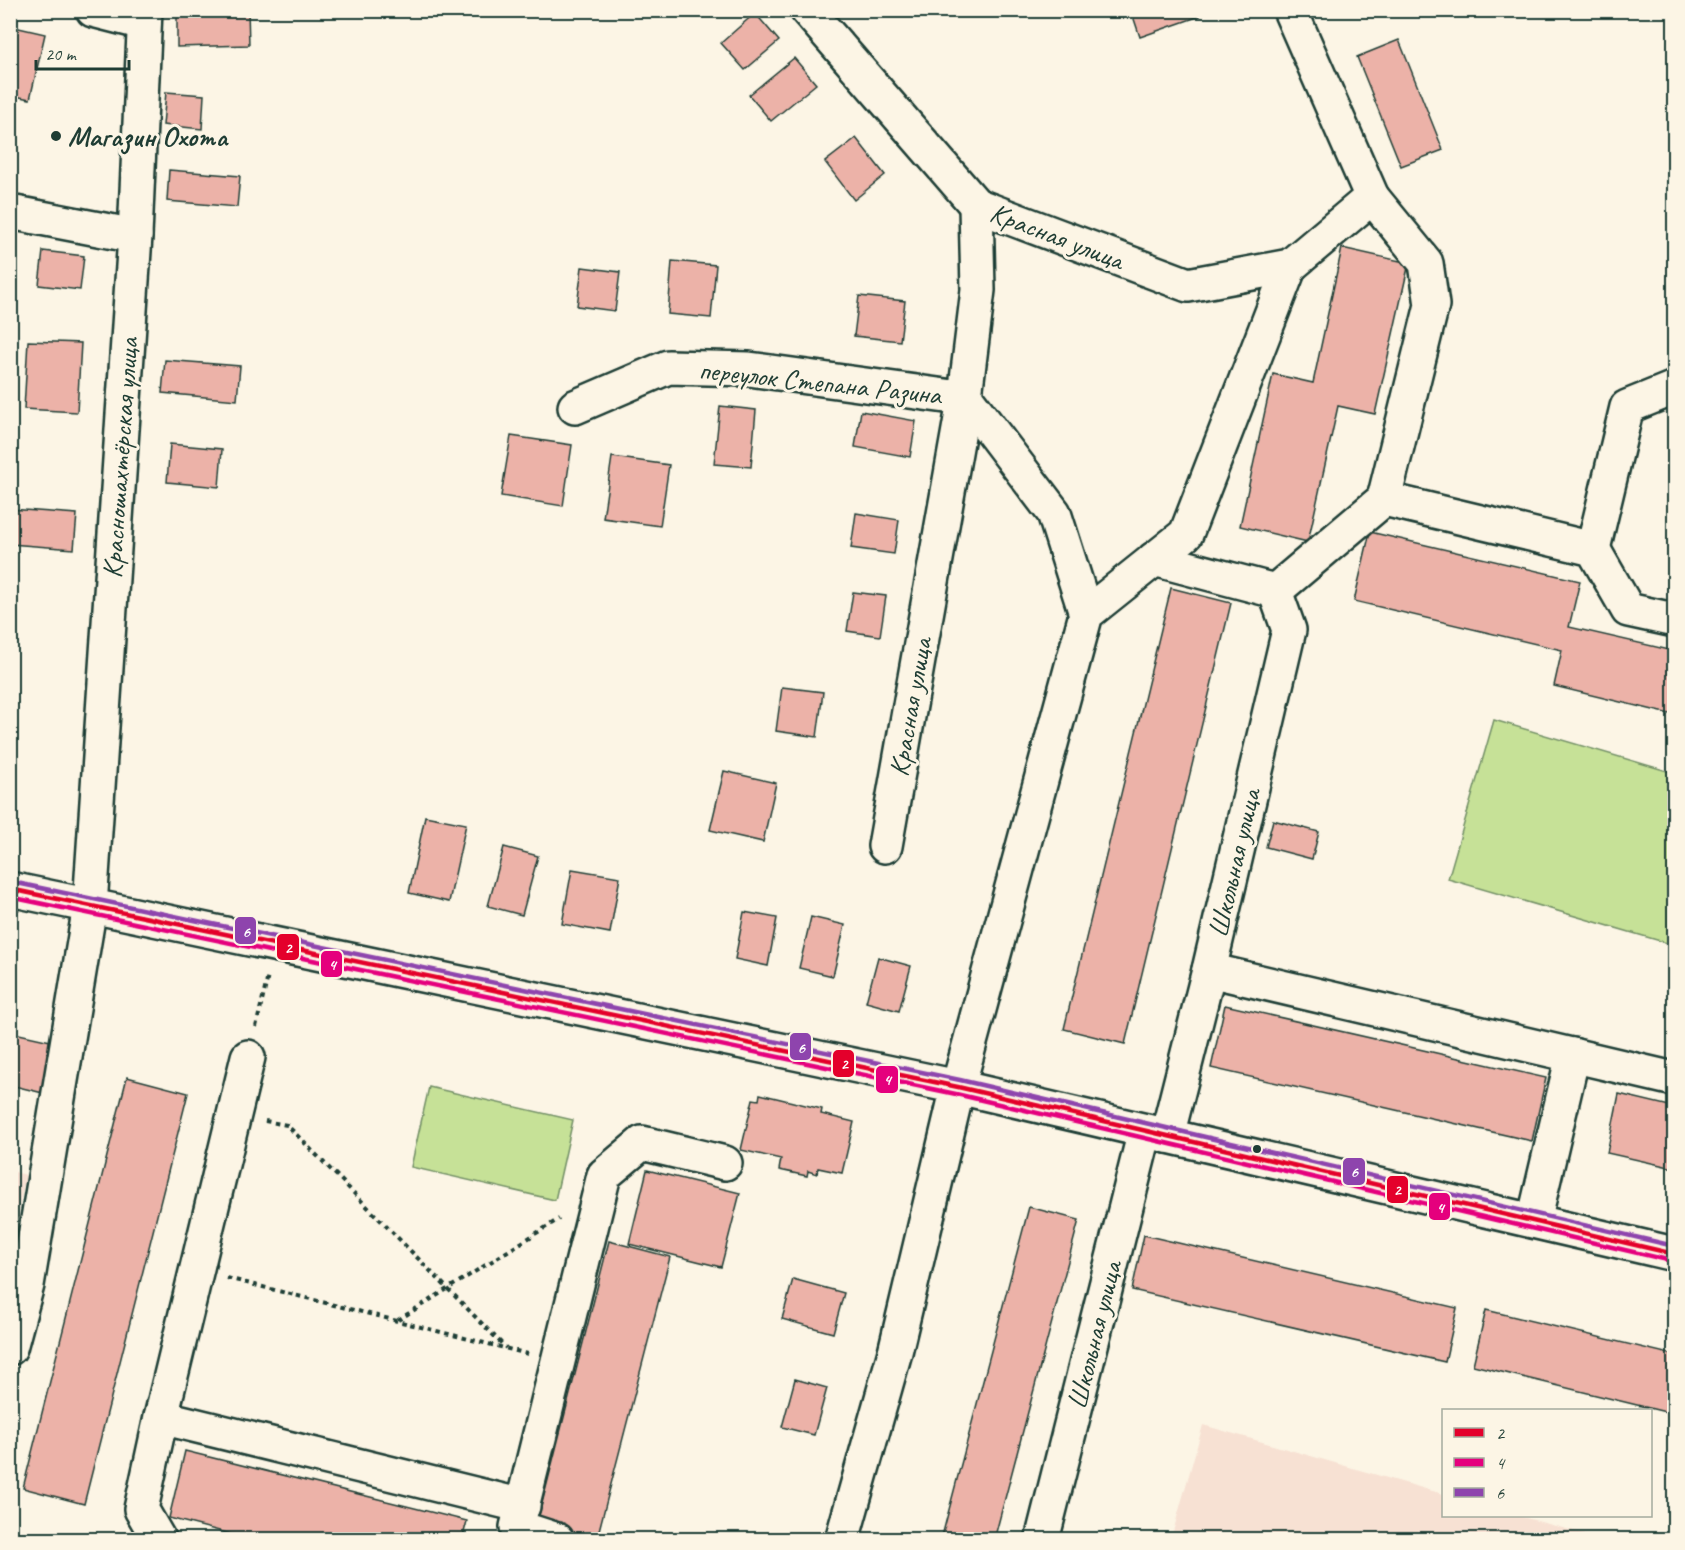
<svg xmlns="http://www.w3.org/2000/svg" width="1685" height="1550" viewBox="0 0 1685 1550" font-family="Caveat,sans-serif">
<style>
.built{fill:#f7e1d3}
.green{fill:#c6e197;stroke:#728f66;stroke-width:1.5}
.building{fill:#ecb2a8;stroke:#1f3d34;stroke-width:1.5}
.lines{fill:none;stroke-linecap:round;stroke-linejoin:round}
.minor-casing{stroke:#1f3d34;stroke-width:38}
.path{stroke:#1f3d34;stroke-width:4;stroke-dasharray:4.5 4.5;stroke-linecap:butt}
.minor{stroke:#fcf5e5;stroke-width:33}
.bus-1-casing{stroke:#fcf5e5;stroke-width:9}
.bus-2-casing{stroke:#fcf5e5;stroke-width:9}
.bus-3-casing{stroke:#fcf5e5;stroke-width:9}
.bus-1{stroke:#e4002b;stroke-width:4.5}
.bus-2{stroke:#e5007d;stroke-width:4.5}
.bus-3{stroke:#8e44ad;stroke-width:4.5}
.poi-dot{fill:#1f3d34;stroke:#fcf5e5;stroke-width:2}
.labels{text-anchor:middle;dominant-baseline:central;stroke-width:6;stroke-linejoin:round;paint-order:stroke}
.poi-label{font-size:28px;font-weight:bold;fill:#1f3d34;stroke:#fcf5e5;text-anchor:start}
.street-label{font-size:28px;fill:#1f3d34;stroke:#fcf5e5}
.line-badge{stroke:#fcf5e5;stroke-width:2}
.badge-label{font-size:16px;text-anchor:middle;font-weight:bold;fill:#fff}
</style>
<rect width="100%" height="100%" fill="#fcf5e5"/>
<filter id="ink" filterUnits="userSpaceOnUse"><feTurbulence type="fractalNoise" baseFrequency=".0167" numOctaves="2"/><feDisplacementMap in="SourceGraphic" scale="12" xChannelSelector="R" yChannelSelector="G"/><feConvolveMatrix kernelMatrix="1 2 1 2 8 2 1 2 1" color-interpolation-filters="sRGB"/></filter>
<g filter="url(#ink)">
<g class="built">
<polygon points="11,1171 26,1175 11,1241 10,1171"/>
<polygon points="1203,1425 1443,1494 1444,1516 1519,1516 1603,1539 1171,1539"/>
</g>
<g class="green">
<polygon points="1494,720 1674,773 1674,945 1448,879"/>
<polygon points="429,1087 573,1120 555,1200 411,1167"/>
</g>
<g class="building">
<polygon points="177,10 248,10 249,45 177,47"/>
<polygon points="1131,10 1198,10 1200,16 1140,37"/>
<polygon points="755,13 779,41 745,70 721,43"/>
<polygon points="10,26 45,34 30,99 10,95"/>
<polygon points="1399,40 1443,150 1401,166 1357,57"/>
<polygon points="794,58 816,84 771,121 749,95"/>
<polygon points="166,92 204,95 202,129 163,125"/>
<polygon points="856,138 885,175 854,200 825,162"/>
<polygon points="169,170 240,176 237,207 167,201"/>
<polygon points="1342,248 1409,263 1375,414 1338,406 1308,542 1240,526 1273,374 1313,383"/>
<polygon points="43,251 84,256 80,290 39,285"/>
<polygon points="672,261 716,265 711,318 668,314"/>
<polygon points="582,267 620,272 615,311 577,306"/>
<polygon points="859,296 905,301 900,341 854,336"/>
<polygon points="28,341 81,343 77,412 24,409"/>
<polygon points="165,360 240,366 237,400 162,393"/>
<polygon points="720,406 756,410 751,467 714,464"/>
<polygon points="861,411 916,421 910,457 855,447"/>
<polygon points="511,436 572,445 563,506 501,496"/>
<polygon points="170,444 222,449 219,487 167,482"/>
<polygon points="612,457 669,465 660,526 603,518"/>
<polygon points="10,509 77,514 74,549 10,544"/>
<polygon points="856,513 899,520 894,554 851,548"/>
<polygon points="1370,532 1580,581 1569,627 1674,651 1674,715 1554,686 1562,650 1354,601"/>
<polygon points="1171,588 1231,603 1125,1044 1064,1029"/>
<polygon points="853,592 886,596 880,636 847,631"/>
<polygon points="782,687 823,692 817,737 776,731"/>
<polygon points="724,771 776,783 763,842 710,830"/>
<polygon points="425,816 466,824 449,902 409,893"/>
<polygon points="1273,820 1319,832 1312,859 1266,847"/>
<polygon points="504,847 538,856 522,915 488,906"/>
<polygon points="572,869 620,877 610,933 562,924"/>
<polygon points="744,912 777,918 768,966 735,959"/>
<polygon points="811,917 845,925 833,976 799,968"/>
<polygon points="878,957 911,966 899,1011 866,1002"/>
<polygon points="1225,1005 1546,1078 1532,1141 1211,1068"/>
<polygon points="10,1032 55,1042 43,1093 10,1085"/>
<polygon points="127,1077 188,1093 84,1504 23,1488"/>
<polygon points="760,1094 822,1109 821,1114 854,1122 842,1173 818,1168 817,1174 808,1171 807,1176 779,1170 781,1159 741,1150 753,1099 759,1100"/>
<polygon points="1619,1094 1674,1107 1674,1168 1607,1153"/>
<polygon points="647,1170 740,1193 721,1267 629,1244"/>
<polygon points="1029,1207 1079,1220 994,1540 941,1540"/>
<polygon points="1144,1235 1457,1308 1445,1362 1132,1290"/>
<polygon points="609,1241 670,1257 597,1538 537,1523"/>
<polygon points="793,1279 844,1293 833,1333 782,1319"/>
<polygon points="1486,1310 1674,1355 1674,1414 1473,1365"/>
<polygon points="795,1379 827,1388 814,1435 782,1427"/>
<polygon points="185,1451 467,1521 462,1540 254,1540 169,1518"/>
</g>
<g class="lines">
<defs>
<g id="minor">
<polyline points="93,10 144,23"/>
<polyline points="807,10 976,205"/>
<polyline points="1372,197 1426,263 1432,305 1384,499"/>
<polyline points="10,212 135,236"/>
<polyline points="575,407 668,367 749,369 953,397 965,396 1054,513 1086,614"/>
<polyline points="1593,549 1627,407 1674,388"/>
<polyline points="1154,559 1275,591"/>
<polyline points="1275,591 1384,499 1593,549 1628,610 1674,620"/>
<polyline points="885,846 965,396 978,290 976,205 1188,285 1290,266 1372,197 1290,10"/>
<polyline points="10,889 958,1087 1674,1254"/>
<polyline points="1209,970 1674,1079"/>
<polyline points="248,1057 161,1417 523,1506"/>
<polyline points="1167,1136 1209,970 1289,630 1275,591"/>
<polyline points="1534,1221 1573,1055"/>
<polyline points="10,1348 27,1285 90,906 135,236 145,10"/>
<polyline points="159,1540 141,1509 161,1417"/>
<polyline points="557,1540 517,1527 604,1175 642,1143 725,1163"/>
<polyline points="842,1540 895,1352 958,1087 1086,614 1186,534 1290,266"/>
<polyline points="1042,1540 1145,1131"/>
</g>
</defs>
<use href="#minor" class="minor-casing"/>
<g class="path">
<polyline points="256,1027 268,976"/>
<polyline points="265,1121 287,1125 506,1348"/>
<polyline points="227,1278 528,1354"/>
<polyline points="398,1320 559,1219"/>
</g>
<use href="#minor" class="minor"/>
<defs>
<polyline id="bus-1" points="10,889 958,1087 1674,1254"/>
<polyline id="bus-2" points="10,897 956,1094 1672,1261"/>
<polyline id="bus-3" points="12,882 960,1080 1674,1246"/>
</defs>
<use href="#bus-1" class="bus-1-casing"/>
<use href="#bus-2" class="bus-2-casing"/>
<use href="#bus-3" class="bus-3-casing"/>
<use href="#bus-1" class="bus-1"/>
<use href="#bus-2" class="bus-2"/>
<use href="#bus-3" class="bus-3"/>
</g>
</g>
<g class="poi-dot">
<circle cx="56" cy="136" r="6"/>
<circle cx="1257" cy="1149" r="5"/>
</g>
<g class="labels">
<g class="poi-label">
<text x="68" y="136">Магазин Охота</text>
</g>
<g class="street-label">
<text transform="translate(1057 236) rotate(21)">Красная улица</text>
<text transform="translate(820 382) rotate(6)">переулок Степана Разина</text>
<text transform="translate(120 458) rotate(-86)">Красношахтёрская улица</text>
<text transform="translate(910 707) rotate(-80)">Красная улица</text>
<text transform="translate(1234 863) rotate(-77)">Школьная улица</text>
<text transform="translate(1094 1335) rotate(-76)">Школьная улица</text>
</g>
</g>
<g class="line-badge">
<rect x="234" y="916" width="23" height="29" rx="6" fill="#8e44ad"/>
<rect x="276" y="933" width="24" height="28" rx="6" fill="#e4002b"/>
<rect x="320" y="950" width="23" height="28" rx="6" fill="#e5007d"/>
<rect x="789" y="1032" width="23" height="29" rx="6" fill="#8e44ad"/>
<rect x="832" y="1049" width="23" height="29" rx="6" fill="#e4002b"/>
<rect x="875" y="1065" width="24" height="29" rx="6" fill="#e5007d"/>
<rect x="1342" y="1157" width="24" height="29" rx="6" fill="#8e44ad"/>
<rect x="1386" y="1175" width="23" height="29" rx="6" fill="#e4002b"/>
<rect x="1428" y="1192" width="23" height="29" rx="6" fill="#e5007d"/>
</g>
<g class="badge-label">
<text x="246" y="937">6</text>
<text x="288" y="953">2</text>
<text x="332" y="970">4</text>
<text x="801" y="1053">6</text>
<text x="844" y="1069">2</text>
<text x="887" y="1085">4</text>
<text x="1354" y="1177">6</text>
<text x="1397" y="1195">2</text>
<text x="1440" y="1213">4</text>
</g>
<rect width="1685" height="1550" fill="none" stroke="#fcf5e5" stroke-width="36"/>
<rect x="18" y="18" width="1649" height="1514" fill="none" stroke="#1f3d34" stroke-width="2" filter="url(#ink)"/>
<rect x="1442" y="1409" width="210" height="108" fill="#fcf5e5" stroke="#a4ab9e" stroke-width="1.5"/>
<rect x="1454" y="1428" width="30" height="9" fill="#e4002b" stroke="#a4ab9e" stroke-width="1.5"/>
<text x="1496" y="1439" font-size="18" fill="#1f3d34">2</text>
<rect x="1454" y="1458" width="30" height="9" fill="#e5007d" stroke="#a4ab9e" stroke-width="1.5"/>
<text x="1496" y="1469" font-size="18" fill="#1f3d34">4</text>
<rect x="1454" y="1488" width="30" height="9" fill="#8e44ad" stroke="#a4ab9e" stroke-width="1.5"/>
<text x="1496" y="1499" font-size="18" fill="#1f3d34">6</text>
<path d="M36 60v9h93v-9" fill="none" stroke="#1f3d34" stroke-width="3"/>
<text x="45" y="60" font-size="18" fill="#1f3d34" stroke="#fcf5e5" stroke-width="4.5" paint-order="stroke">20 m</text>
</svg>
